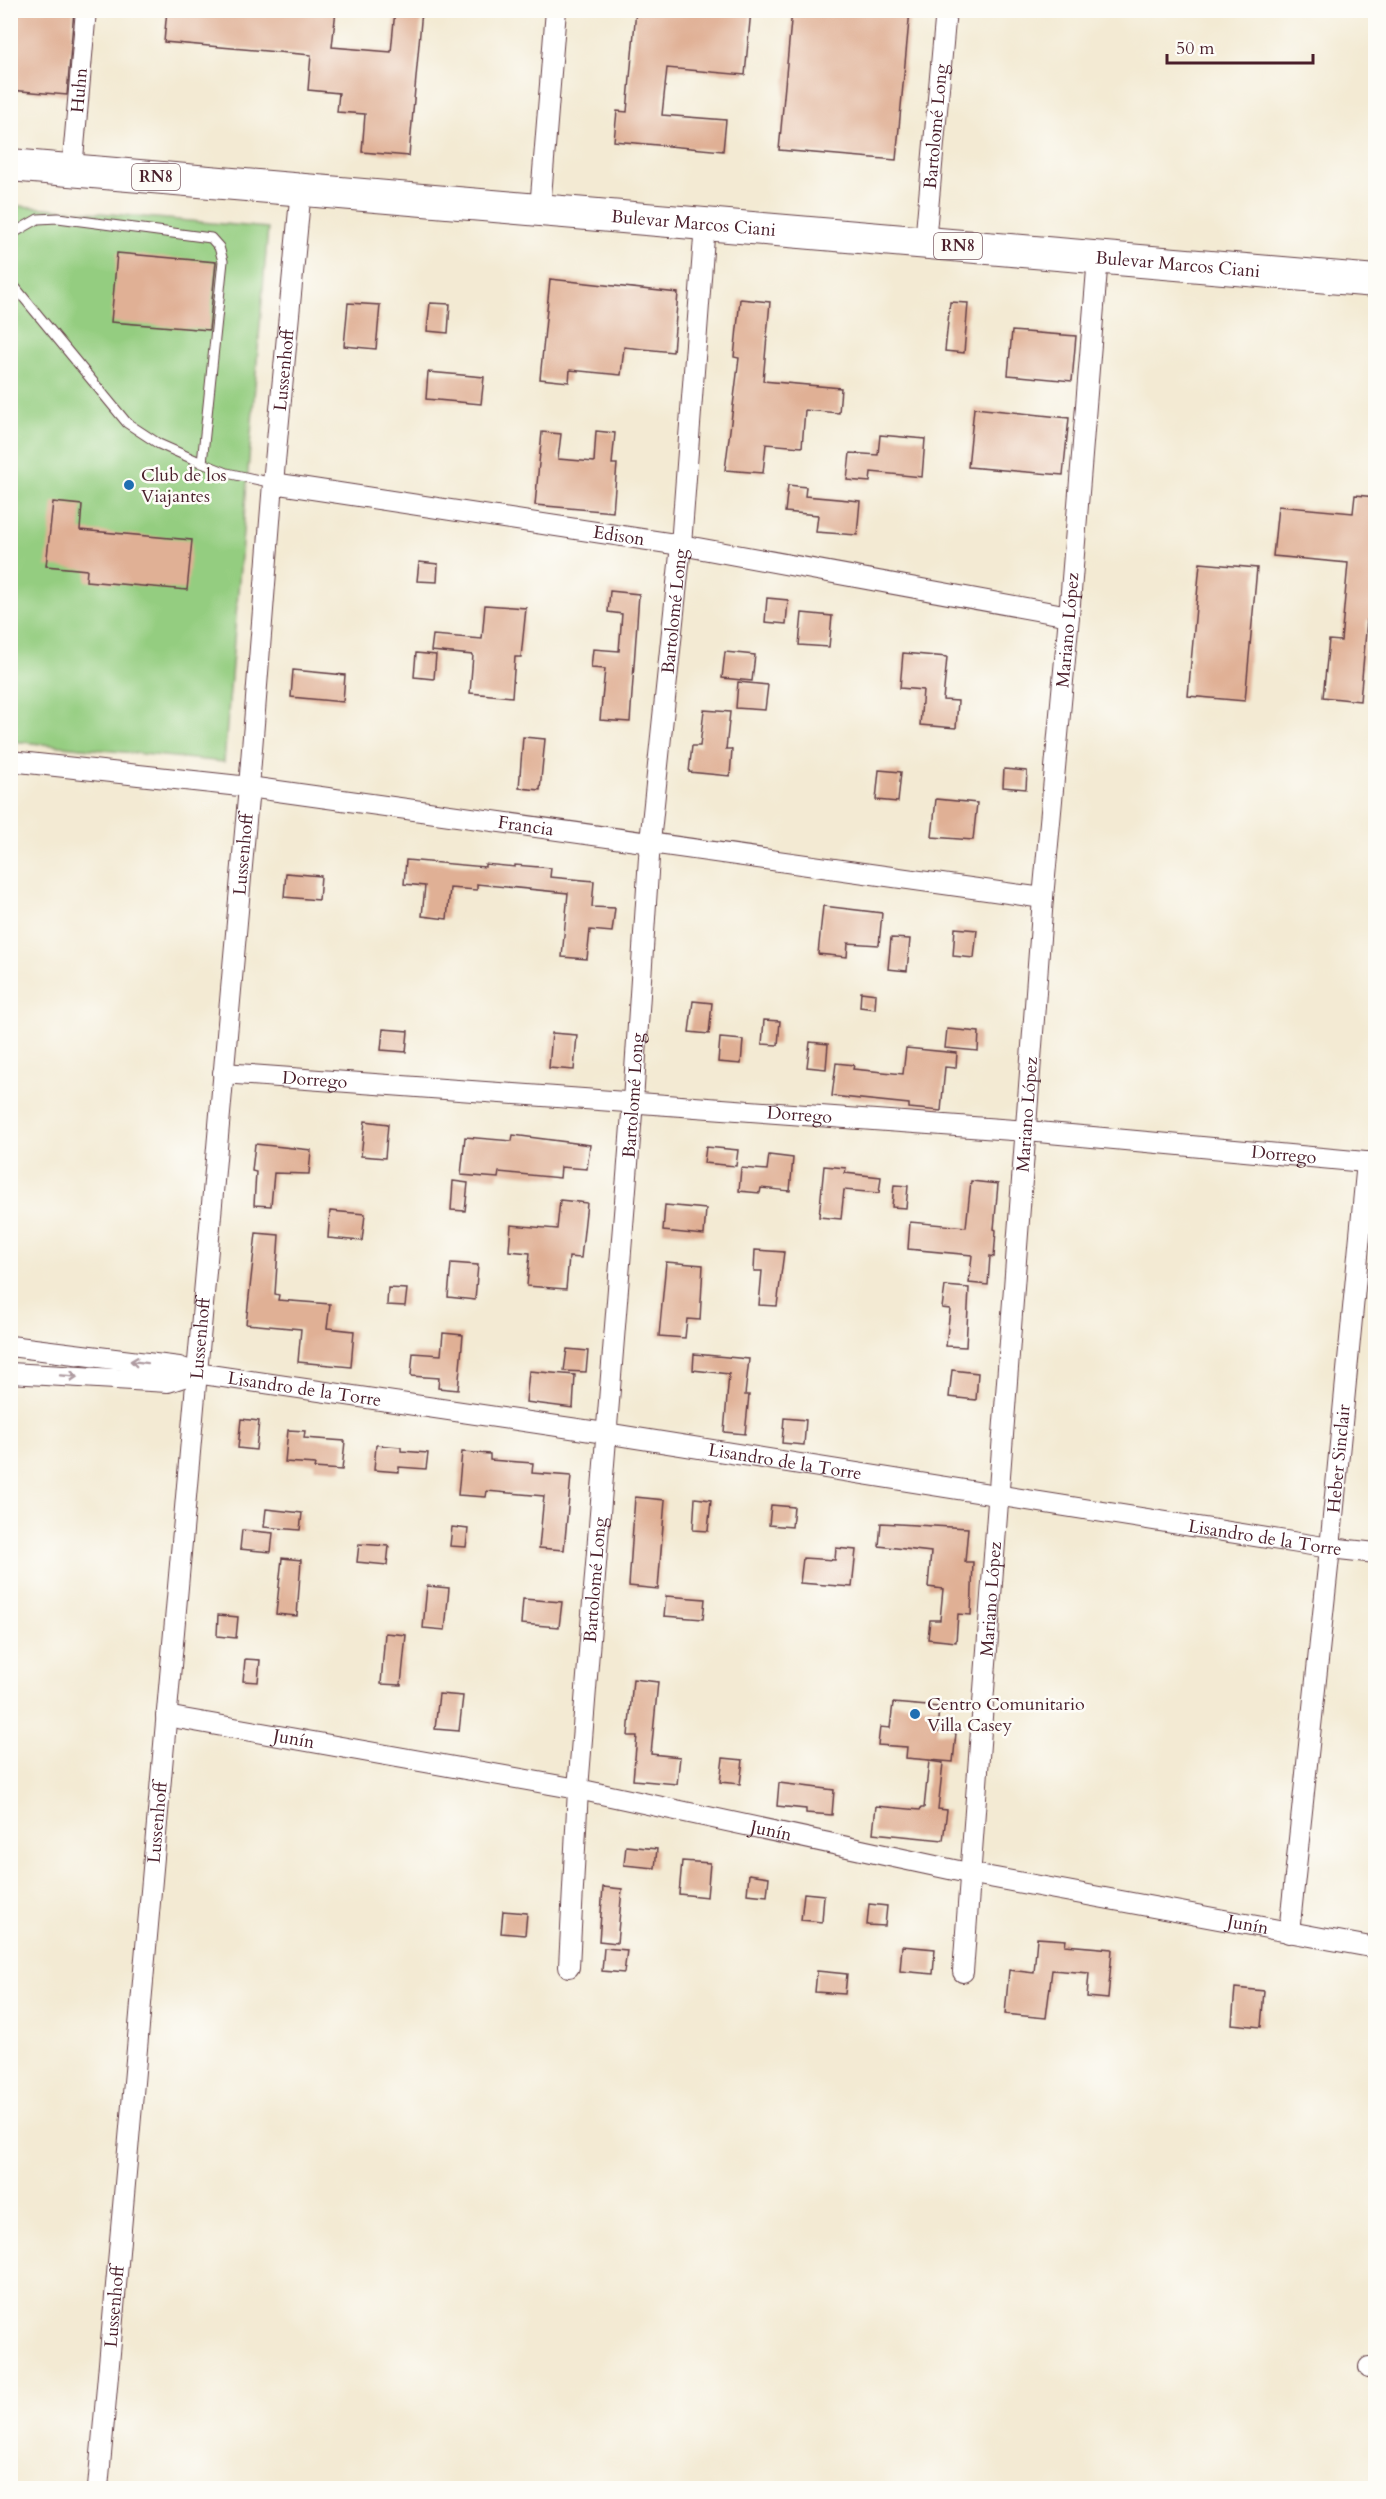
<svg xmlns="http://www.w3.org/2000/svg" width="1386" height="2499" viewBox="0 0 1386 2499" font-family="Cardo,serif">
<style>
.green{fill:#94cd80;stroke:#6f7656;stroke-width:1.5}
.building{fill:#e0b095}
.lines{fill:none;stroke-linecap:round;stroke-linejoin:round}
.service-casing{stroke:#633d44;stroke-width:11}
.minor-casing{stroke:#633d44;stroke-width:22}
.trunk-casing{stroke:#633d44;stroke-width:34}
.service{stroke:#fff;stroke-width:9}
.minor{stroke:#fff;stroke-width:20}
.trunk{stroke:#fff;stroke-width:32}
.oneway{stroke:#ae9aa0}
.poi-dot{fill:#1f6fb2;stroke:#fdfcf7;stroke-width:2}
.labels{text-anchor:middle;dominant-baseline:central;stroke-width:5;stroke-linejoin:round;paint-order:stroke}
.shield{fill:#fdfcf7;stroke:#806168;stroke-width:1.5}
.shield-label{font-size:16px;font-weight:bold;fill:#4a1f2b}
.street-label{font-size:18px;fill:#4a1f2b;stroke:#fdfcf7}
.poi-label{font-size:18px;fill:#4a1f2b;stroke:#fdfcf7;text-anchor:start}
</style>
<rect width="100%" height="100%" fill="#fdfcf7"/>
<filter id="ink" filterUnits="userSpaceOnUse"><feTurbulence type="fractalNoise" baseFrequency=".0167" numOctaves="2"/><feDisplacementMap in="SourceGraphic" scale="12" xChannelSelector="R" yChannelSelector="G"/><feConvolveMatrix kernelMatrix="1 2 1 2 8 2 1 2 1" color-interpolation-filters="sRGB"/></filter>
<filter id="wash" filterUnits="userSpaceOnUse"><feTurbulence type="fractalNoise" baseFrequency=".008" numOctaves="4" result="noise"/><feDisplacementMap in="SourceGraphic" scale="24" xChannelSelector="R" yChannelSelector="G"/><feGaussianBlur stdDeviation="1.35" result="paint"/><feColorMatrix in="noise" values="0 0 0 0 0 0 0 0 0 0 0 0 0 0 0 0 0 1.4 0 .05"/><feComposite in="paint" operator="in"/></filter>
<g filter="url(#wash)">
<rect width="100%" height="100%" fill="#f3ead3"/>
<polygon class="green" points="10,205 268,228 224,762 11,741"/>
<g id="blocks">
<g class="building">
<polygon points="10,10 74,10 67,95 10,90"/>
<polygon points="167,10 336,10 332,47 391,52 395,10 422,10 409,156 362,152 365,114 337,112 339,93 308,90 311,55 164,42"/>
<polygon points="636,10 751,10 745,75 667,68 662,115 726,120 723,151 614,141 617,111 627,112"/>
<polygon points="792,10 910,10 896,160 779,150"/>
<polygon points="117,253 216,262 209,330 111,322"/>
<polygon points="550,279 678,293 673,352 624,347 621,375 570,370 569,382 540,379"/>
<polygon points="740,299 770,302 763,381 841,388 839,413 805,410 802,447 766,444 763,473 725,470 739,358 734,357"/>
<polygon points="950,302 968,303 964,353 945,351"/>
<polygon points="348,303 380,305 376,349 344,346"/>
<polygon points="430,303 450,304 448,333 427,331"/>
<polygon points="1012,331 1076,336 1072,381 1008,375"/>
<polygon points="428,372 484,377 481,404 426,399"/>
<polygon points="974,408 1069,418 1063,475 968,467"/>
<polygon points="596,431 615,433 612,464 617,464 613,512 535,505 542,432 561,434 558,459 594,462"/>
<polygon points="880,435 925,439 922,477 871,472 870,482 847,480 850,453 878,455"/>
<polygon points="788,485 806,487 805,496 860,501 857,535 816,532 818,515 785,512"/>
<polygon points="1355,495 1376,497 1376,621 1367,620 1360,701 1323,697 1329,640 1341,641 1348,563 1273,556 1278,506 1353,513"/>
<polygon points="53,502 82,505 80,530 192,540 187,590 86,581 87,570 46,566"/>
<polygon points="419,562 438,564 437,582 417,581"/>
<polygon points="1200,563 1257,568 1245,701 1188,696"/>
<polygon points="610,591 639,594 630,722 600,720 605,669 591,668 593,649 619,651 622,614 608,612"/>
<polygon points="767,598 788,600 786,624 765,622"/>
<polygon points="485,605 526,608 521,657 515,657 512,697 470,693 473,655 431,651 433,635 482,639"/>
<polygon points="802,613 832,616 829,647 799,645"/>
<polygon points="725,652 755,655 752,681 722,678"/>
<polygon points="416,653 436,655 434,679 414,677"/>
<polygon points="903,653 947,657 943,700 958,701 956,728 920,725 923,690 900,688"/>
<polygon points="293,670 345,675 343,702 291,697"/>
<polygon points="738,682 768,685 765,710 736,708"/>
<polygon points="704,710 730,712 726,749 732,749 730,776 689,772 692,746 700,746"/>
<polygon points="523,737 545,739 540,790 519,788"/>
<polygon points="1004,769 1027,771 1026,789 1003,787"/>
<polygon points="879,770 901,772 898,802 876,800"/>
<polygon points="936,799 977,803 973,840 932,837"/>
<polygon points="406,860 485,867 485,864 515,867 515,865 551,868 550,877 594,881 592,907 615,908 612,932 590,930 587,959 562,957 568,893 477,884 477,890 450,888 447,919 422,916 425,886 404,884"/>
<polygon points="286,873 321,876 319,900 284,897"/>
<polygon points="823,906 882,913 879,945 848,943 847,957 818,954"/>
<polygon points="955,928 977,930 974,958 953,956"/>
<polygon points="891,938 910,939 907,971 888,969"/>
<polygon points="861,992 876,994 875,1009 860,1007"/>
<polygon points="693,1001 712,1003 709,1034 689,1032"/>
<polygon points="764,1020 780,1021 778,1045 762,1044"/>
<polygon points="383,1029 408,1031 406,1052 381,1050"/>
<polygon points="947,1029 979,1032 978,1051 945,1048"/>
<polygon points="552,1033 577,1035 574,1070 549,1068"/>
<polygon points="720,1038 743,1040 741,1064 718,1062"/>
<polygon points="810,1042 828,1044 826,1069 807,1067"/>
<polygon points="906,1048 957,1053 956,1068 945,1067 941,1111 909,1108 909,1104 832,1096 836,1063 854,1065 853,1069 903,1074"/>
<polygon points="365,1121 388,1124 385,1158 361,1156"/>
<polygon points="513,1135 590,1145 587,1169 561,1167 560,1178 499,1172 498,1178 461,1175 465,1137 512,1141"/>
<polygon points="255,1144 311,1150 309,1174 274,1173 271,1206 254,1205 256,1172 252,1171"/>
<polygon points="706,1147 738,1150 736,1166 704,1163"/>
<polygon points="769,1155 793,1158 790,1191 761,1188 760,1193 739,1191 741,1168 767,1170"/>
<polygon points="824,1166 846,1168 845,1173 881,1177 879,1193 844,1190 841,1219 819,1217"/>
<polygon points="453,1181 468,1183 465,1211 451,1210"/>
<polygon points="971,1181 998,1184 994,1229 996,1230 994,1257 990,1256 988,1285 969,1283 972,1255 908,1249 910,1222 966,1227"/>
<polygon points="894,1185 908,1186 906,1208 892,1207"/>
<polygon points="560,1200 587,1203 581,1258 569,1257 566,1289 527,1286 530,1253 509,1251 511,1225 557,1229"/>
<polygon points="665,1205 706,1209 704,1235 663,1231"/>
<polygon points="330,1211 365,1214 362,1241 328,1238"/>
<polygon points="256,1233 279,1235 275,1294 279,1295 278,1300 330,1304 327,1328 354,1331 351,1367 298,1362 301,1329 246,1324"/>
<polygon points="755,1250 784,1252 777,1306 759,1305 762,1271 754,1271"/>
<polygon points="666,1262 703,1265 700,1320 687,1319 685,1338 659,1336"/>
<polygon points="451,1263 478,1265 475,1300 448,1297"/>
<polygon points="945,1286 969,1288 966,1347 946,1346 950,1309 942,1308"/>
<polygon points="388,1288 407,1289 405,1306 387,1305"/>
<polygon points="443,1333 463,1335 458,1390 438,1388 439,1378 411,1376 413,1353 441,1355"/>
<polygon points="567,1349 588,1351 586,1372 564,1371"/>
<polygon points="694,1354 749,1359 745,1395 749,1395 745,1434 724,1432 729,1374 693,1370"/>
<polygon points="952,1370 978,1373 976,1400 949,1397"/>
<polygon points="529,1371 575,1375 573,1408 526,1402"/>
<polygon points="784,1418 806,1420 804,1445 782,1443"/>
<polygon points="241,1419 259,1421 256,1450 238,1448"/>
<polygon points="288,1430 305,1431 304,1438 345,1441 342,1470 314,1468 315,1464 285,1462"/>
<polygon points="376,1445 401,1447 401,1451 428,1453 426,1469 399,1467 399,1472 374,1470"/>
<polygon points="462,1452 490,1454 490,1460 533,1463 532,1473 571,1476 564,1550 539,1548 544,1496 487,1491 486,1497 458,1495"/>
<polygon points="635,1497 665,1500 658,1589 629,1586"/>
<polygon points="695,1498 711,1500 708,1531 693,1530"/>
<polygon points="771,1505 794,1507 792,1527 769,1525"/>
<polygon points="266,1509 302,1513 300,1530 264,1527"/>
<polygon points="881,1523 968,1528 965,1562 973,1562 971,1615 958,1614 956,1642 928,1639 930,1620 940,1620 943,1589 928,1587 931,1552 879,1546"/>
<polygon points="452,1527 468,1529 466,1547 450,1546"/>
<polygon points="242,1530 273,1533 271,1552 240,1549"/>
<polygon points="359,1544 389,1546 387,1565 357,1562"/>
<polygon points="836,1548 856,1550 852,1587 800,1583 803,1558 835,1560"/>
<polygon points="282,1558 301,1560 297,1616 276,1614"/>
<polygon points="427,1586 449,1588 445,1630 423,1628"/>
<polygon points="666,1596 705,1599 703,1619 664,1616"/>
<polygon points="523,1599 562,1602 559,1627 521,1624"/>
<polygon points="218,1615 238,1617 236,1638 217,1636"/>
<polygon points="385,1633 406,1635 401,1685 381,1684"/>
<polygon points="245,1659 260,1660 258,1682 243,1681"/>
<polygon points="633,1679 658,1682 651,1754 680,1757 677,1784 633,1780 637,1736 628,1736"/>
<polygon points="439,1694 463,1696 459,1731 435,1729"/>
<polygon points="893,1703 939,1707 937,1732 956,1733 953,1762 906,1758 907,1747 878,1745 880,1727 890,1728"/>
<polygon points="723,1758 743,1760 740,1784 720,1782"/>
<polygon points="929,1761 943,1763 938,1809 947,1810 943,1840 873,1833 876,1806 920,1810 921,1808 924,1808"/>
<polygon points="779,1783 834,1790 832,1815 806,1813 806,1809 777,1806"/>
<polygon points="626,1846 657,1849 655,1868 624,1865"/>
<polygon points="682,1861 710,1863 707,1897 679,1894"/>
<polygon points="749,1874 769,1877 767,1896 747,1894"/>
<polygon points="603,1887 622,1889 617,1943 599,1941"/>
<polygon points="804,1893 824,1895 822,1922 801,1920"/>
<polygon points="869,1904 887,1906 885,1926 867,1925"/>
<polygon points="503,1911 527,1913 525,1935 501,1933"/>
<polygon points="1037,1938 1066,1940 1065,1945 1112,1949 1108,1999 1087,1997 1089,1973 1052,1970 1046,2018 1005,2014 1009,1970 1034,1973"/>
<polygon points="902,1946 935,1949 933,1974 900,1971"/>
<polygon points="604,1948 627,1950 624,1973 602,1971"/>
<polygon points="817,1971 847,1974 845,1994 815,1992"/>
<polygon points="1235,1988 1264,1991 1261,2027 1232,2024"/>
</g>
</g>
</g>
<g filter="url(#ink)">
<use href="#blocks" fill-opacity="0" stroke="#633d44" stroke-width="1.5"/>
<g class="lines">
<defs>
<g id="service">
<polyline points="10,235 38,219 58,218 211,238 219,247 223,261 202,463"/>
<polyline points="10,281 127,423 159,444 202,463 227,473 273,483"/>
</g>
<g id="minor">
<path id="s1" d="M72 170 86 10"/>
<polyline points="540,209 556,10"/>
<path id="s2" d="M925 243 946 10"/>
<path id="s3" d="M273 483 681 545 1069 616"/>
<path id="s4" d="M10 761 249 787 1043 898"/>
<path id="s5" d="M223 1073 1027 1131 1376 1163"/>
<path id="s6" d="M10 1346 179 1367 196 1373 605 1433 1330 1548 1376 1553"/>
<polyline points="10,1373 168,1382 196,1373"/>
<path id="s7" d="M166 1716 578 1789 968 1873 1376 1948"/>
<path id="s8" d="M1289 1933 1330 1548 1367 1162"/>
<path id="s9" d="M569 1967 578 1789 633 1101 650 842 681 545 705 224"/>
<path id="s10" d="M963 1972 1043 898 1069 616 1098 257"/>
<polyline points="1369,2367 1376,2368"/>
<path id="s11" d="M98 2488 249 787 273 483 301 189"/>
</g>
<g id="trunk">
<path id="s12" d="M10 165 1376 281"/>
</g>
</defs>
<use href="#service" class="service-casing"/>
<use href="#minor" class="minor-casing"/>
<use href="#trunk" class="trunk-casing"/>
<use href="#service" class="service"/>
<use href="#minor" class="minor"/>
<use href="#trunk" class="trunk"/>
</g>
<defs><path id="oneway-shaft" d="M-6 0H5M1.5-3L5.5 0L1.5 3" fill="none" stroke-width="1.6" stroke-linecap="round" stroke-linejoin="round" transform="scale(1.5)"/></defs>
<g class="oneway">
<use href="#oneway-shaft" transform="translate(139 1362) rotate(-173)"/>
<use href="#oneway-shaft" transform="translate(69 1376) rotate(4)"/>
</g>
</g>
<g class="poi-dot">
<circle cx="129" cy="485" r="6"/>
<circle cx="915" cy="1714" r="6"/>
</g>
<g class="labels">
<g class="shield">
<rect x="132" y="164" width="48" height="26" rx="4.5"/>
<rect x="934" y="233" width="48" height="26" rx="4.5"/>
</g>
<g class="shield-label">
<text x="156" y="177">RN8</text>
<text x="958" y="246">RN8</text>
</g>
<g class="street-label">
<text stroke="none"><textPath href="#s1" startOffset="80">Huhn</textPath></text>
<text stroke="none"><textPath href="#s2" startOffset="117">Bartolomé Long</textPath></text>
<text stroke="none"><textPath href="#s12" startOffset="686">Bulevar Marcos Ciani</textPath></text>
<text stroke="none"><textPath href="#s12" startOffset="1172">Bulevar Marcos Ciani</textPath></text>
<text stroke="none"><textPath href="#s11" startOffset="2126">Lussenhoff</textPath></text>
<text stroke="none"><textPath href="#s3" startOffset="350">Edison</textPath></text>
<text stroke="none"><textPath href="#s9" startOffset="1360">Bartolomé Long</textPath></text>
<text stroke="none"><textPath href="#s10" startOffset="1346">Mariano López</textPath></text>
<text stroke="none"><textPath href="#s4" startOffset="520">Francia</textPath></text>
<text stroke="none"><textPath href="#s11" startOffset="1640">Lussenhoff</textPath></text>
<text stroke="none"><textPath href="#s5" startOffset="92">Dorrego</textPath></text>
<text stroke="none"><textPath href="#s9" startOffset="874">Bartolomé Long</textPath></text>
<text stroke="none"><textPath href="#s5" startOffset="578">Dorrego</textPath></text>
<text stroke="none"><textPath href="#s10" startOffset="860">Mariano López</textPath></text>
<text stroke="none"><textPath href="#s5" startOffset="1064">Dorrego</textPath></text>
<text stroke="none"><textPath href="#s11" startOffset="1154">Lussenhoff</textPath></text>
<text stroke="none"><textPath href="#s6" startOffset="298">Lisandro de la Torre</textPath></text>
<text stroke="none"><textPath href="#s8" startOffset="477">Heber Sinclair</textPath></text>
<text stroke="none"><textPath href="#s6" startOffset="784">Lisandro de la Torre</textPath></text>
<text stroke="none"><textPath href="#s6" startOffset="1270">Lisandro de la Torre</textPath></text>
<text stroke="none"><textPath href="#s9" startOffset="388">Bartolomé Long</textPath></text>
<text stroke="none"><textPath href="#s10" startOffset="374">Mariano López</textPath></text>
<text stroke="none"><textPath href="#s7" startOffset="130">Junín</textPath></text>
<text stroke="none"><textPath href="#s11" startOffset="668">Lussenhoff</textPath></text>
<text stroke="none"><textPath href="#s7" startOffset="616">Junín</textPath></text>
<text stroke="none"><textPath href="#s7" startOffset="1102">Junín</textPath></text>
<text stroke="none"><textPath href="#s11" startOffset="182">Lussenhoff</textPath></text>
</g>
<g class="poi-label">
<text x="141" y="475">Club de los<tspan x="141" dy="21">Viajantes</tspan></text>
<text x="927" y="1704">Centro Comunitario<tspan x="927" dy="21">Villa Casey</tspan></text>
</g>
</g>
<rect width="1386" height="2499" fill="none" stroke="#fdfcf7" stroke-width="36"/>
<path d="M1167 54v9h146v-9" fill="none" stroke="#4a1f2b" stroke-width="3"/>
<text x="1176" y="54" font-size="18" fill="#4a1f2b" stroke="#fdfcf7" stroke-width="4.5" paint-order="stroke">50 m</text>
</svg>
